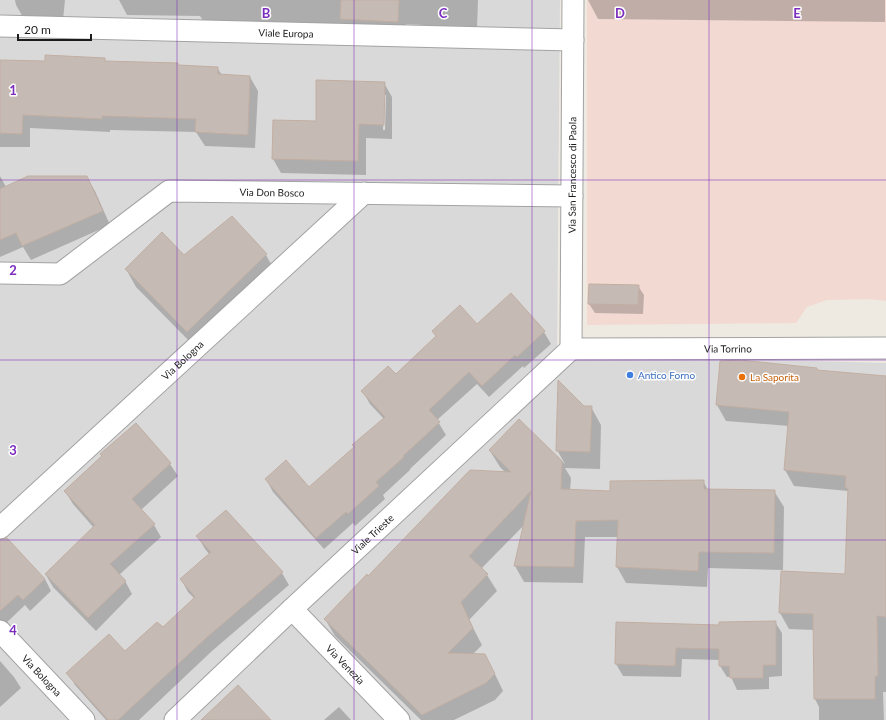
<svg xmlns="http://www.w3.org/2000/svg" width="886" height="720" viewBox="0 0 886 720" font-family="Lato,sans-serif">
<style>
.residential{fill:#dad9d9}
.military{fill:#f2d9d2}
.shadow{fill:#0003;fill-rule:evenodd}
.building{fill:#c6bbb4;stroke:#c1aea2}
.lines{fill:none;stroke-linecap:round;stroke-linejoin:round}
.street-casing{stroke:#a3a3a3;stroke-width:23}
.street{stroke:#fff;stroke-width:21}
.grid{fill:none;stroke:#7b2cbf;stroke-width:1;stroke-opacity:0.55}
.shop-dot{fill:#3f7fe0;stroke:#fff;stroke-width:1.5}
.food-dot{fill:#e8710a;stroke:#fff;stroke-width:1.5}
.labels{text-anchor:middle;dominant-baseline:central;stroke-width:3;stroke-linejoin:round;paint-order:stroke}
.street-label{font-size:10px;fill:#1c1c1c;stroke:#fff}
.shop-label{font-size:10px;fill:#366cbe;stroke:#fff;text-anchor:start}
.food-label{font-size:10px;fill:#c56008;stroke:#fff;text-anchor:start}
.grid-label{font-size:13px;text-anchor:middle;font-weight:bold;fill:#7b2cbf;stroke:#fff;stroke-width:3;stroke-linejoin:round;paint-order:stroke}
</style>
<rect width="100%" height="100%" fill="#eee9e1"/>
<polygon class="residential" points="0,0 560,0 557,356 603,355 886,363 886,720 0,720"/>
<polygon class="military" points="587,0 886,0 886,301 870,299 827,300 807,307 796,323 587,325"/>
<g class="shadow">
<polygon points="15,0 65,0 63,20 24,19 16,5"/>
<polygon points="119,0 478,0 477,28 406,24 406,35 204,22 200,16 127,15"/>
<polygon points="588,0 885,0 885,22 598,19"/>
<polygon points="104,59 106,62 217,68 222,75 250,77 258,91 255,148 205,146 196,132 110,130 110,132 30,128 30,147 0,147 0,61 46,62"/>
<path d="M384 83 392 97V139L366 138V175L281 173 273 159 317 122ZM384 95H386L385 130H383Z"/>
<polygon points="0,176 6,187 86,177 95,191 110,225 31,260 23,247 0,257"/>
<polygon points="266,255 276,273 197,349 136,287 126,269 184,256"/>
<polygon points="638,286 644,295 643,314 595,313 589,304"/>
<polygon points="477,325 544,332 551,344 524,368 523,366 489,397 477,384 437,420 446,435 410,469 410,470 383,495 385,499 355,526 353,523 324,549 273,492 266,479 309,488 355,448 384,419 370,404 363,392 395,375 437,337 433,331"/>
<polygon points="817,369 818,371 886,377 886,692 883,692 884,720 819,720 819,707 815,699 814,630 789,629 780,613 846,575 849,493 848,491 794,486 785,470 789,426 726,421 717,405"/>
<polygon points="583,407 591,407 601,425 600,469 565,468 571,478 570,491 611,492 703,481 708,490 774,491 784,507 783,570 708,568 707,587 626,583 617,567 618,537 585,537 583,583 524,582 515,566 525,524 481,569 487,575 497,591 469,620 482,645 472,655 494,672 503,691 495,700 454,720 421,720 335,636 325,619 368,577 505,472 500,467 490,451 519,420 565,464 557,450"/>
<polygon points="135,424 170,464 178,476 141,510 154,525 161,537 119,575 125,581 132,594 96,631 53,587 46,575 94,528 73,504 65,491"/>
<polygon points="225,511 282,573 289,585 212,651 139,720 106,720 75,685 68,673 125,653 163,629 195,599 188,592 181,579 210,555 205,549 198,537"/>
<polygon points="0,545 45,579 51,591 30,611 25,605 0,629"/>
<polygon points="775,622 782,633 782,676 769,677 769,689 737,690 731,677 727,677 720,666 720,660 682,659 681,677 623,676 616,664 720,626"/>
<polygon points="0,661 14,677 21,688 0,707"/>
<polygon points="339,707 351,720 324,720"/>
</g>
<g class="building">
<polygon points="341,0 399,0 398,22 340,19"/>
<polygon points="45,55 105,58 105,61 178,63 178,65 218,67 218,74 250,76 248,135 195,132 196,119 102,116 102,119 23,115 22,134 0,133 0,60 45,61"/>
<polygon points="316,80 385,82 384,125 359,124 358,161 272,159 273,120 316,121"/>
<polygon points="28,176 87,176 103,211 22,246 16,233 0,240 0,189"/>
<polygon points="232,216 267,254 187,332 125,269 162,232 184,255"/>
<polygon points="589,284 639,285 638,305 588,304"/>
<polygon points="511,293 545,331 517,357 515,355 482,386 469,372 429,410 440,422 403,456 404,457 376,482 379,486 348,514 346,512 316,538 265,479 286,460 309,487 354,447 352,445 385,417 361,391 388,366 396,374 436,336 432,331 460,305 477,324"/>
<polygon points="740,360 817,368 817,370 886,376 886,617 877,616 878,676 875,676 875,699 814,699 813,614 779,613 781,571 845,574 848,488 845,488 846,476 784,470 789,412 716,405 720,361"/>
<polygon points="558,380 584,406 592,406 590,452 556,451"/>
<polygon points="519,419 562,461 561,489 610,491 610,481 704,480 704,489 775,490 774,553 699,552 698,571 616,567 618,520 576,521 574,567 514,566 531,491 469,556 488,574 461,602 473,628 448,653 485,654 495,674 486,683 422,715 324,619 367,574 368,576 470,470 511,472 489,450"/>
<polygon points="136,423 171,463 132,499 155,524 110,564 126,581 88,618 45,574 95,525 64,491 102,456 100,454"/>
<polygon points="226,510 283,572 205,639 118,720 108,720 66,673 109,634 125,651 157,622 163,627 195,597 180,579 211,552 196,536"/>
<polygon points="7,538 45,579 23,600 18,595 0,611 0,540"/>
<polygon points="776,621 776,665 763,665 763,678 730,678 729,666 719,666 719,649 676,648 675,666 615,664 616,622 719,625 719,622"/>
<polygon points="238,685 271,720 201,720"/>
</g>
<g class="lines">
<defs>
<g id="street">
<path id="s1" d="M0 26 573 40"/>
<path id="s2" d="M0 273 60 274 169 191 572 196"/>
<path id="s3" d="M571 349 573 0"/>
<path id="s4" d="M571 349 886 348"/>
<path id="s5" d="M0 528 364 193"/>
<path id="s6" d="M292 609 399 720"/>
<path id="s7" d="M0 631 84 720"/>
<path id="s8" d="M175 720 292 609 571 349"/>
</g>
</defs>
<use href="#street" class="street-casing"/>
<use href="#street" class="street"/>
</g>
<path class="grid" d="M177 0V720M354 0V720M532 0V720M709 0V720M0 180H886M0 360H886M0 540H886"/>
<circle class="shop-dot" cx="630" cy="375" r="4"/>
<circle class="food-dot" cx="742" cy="377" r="4"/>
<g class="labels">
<g class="street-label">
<text stroke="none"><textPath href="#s1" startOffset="286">Viale Europa</textPath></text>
<text stroke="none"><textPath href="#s3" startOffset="174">Via San Francesco di Paola</textPath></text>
<text stroke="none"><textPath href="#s2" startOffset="300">Via Don Bosco</textPath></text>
<text stroke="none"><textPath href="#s4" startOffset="157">Via Torrino</textPath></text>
<text stroke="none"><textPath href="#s5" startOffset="248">Via Bologna</textPath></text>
<text stroke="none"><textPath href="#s8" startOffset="271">Viale Trieste</textPath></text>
<text stroke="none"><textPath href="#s6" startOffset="77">Via Venezia</textPath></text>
<text stroke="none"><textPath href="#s7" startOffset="61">Via Bologna</textPath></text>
</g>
<g class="shop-label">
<text x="638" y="375">Antico Forno</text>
</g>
<g class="food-label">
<text x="750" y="377">La Saporita</text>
</g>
</g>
<g class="grid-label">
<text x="266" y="18">B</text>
<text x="443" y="18">C</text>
<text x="620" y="18">D</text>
<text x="797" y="18">E</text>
<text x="13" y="95">1</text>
<text x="13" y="275">2</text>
<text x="13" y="455">3</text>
<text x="13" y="635">4</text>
</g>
<path d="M18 34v6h73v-6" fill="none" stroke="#1c1c1c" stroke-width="2"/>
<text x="24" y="34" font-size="12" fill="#1c1c1c" stroke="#ffffff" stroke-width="3" paint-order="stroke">20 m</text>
</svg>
